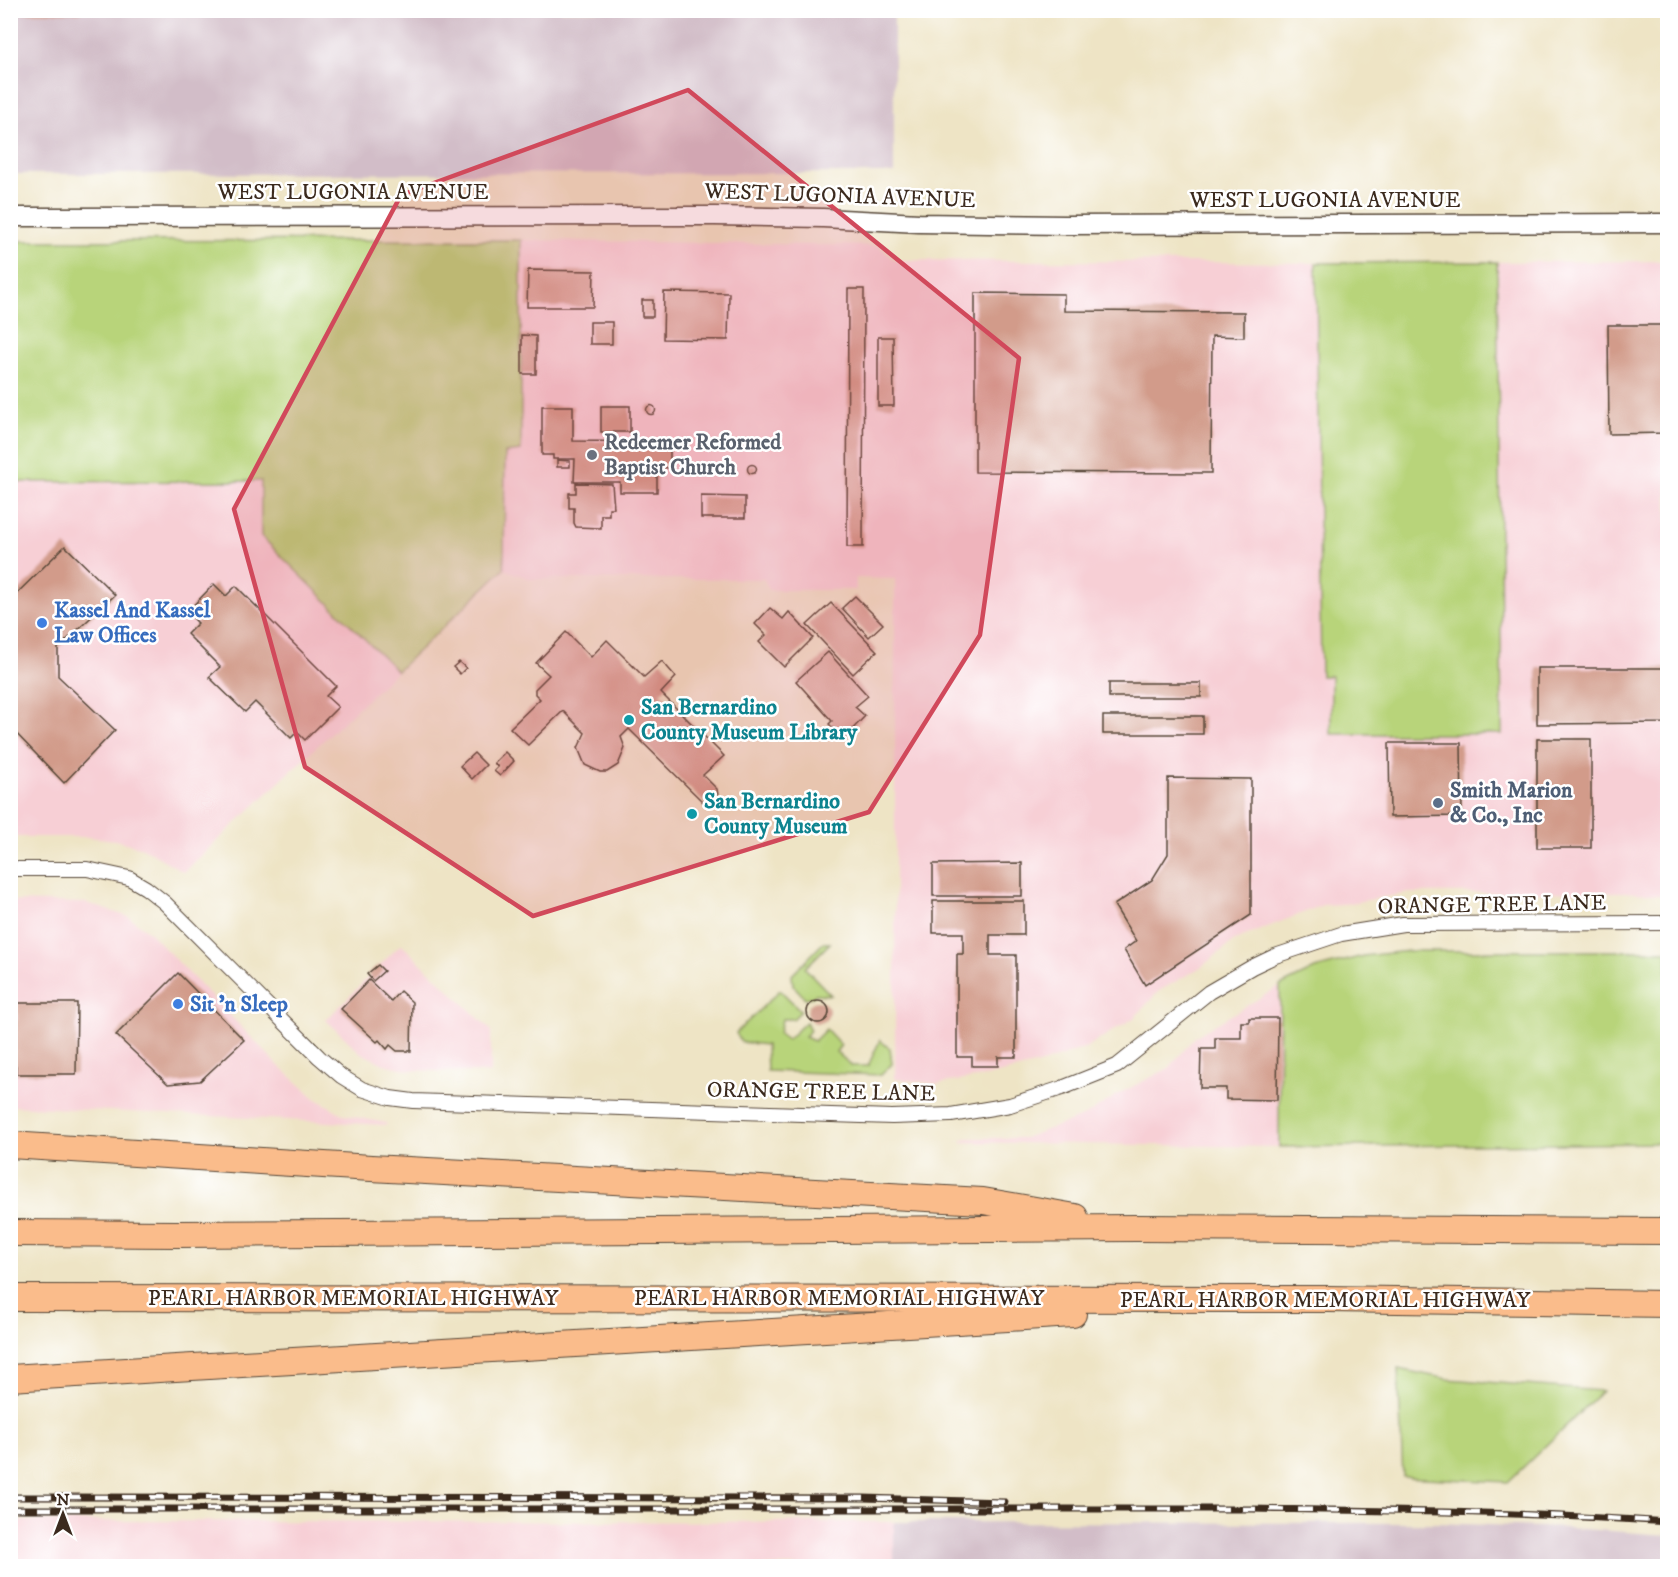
<svg xmlns="http://www.w3.org/2000/svg" width="1678" height="1577" viewBox="0 0 1678 1577" font-family="'IM FELL DW Pica',serif">
<style>
.built{fill:#f7cfd5}
.industrial{fill:#d2bdc8}
.green{fill:#b8d47a;stroke:#7a7f4c;stroke-width:1.5}
.building{fill:#d29b8a}
.lines{fill:none;stroke-linecap:round;stroke-linejoin:round}
.minor-casing{stroke:#564637;stroke-width:16}
.tertiary-casing{stroke:#564637;stroke-width:21}
.motorway-casing{stroke:#564637;stroke-width:28}
.minor{stroke:#fff;stroke-width:14}
.tertiary{stroke:#fff;stroke-width:18}
.motorway{stroke:#fabc8b;stroke-width:26}
.rail-casing{stroke:#3b2a1e;stroke-width:7}
.rail{stroke:#fff;stroke-width:4.5;stroke-dasharray:14;stroke-linecap:butt}
.marked{fill:#d1495b;fill-opacity:0.2;stroke:#d1495b;stroke-width:4.5;stroke-linejoin:round}
.worship-dot{fill:#6b7280;stroke:#fff;stroke-width:2}
.shop-dot{fill:#3f7fe0;stroke:#fff;stroke-width:2}
.culture-dot{fill:#0f9aa8;stroke:#fff;stroke-width:2}
.service-dot{fill:#5c6f8a;stroke:#fff;stroke-width:2}
.labels{text-anchor:middle;dominant-baseline:central;stroke-width:5;stroke-linejoin:round;paint-order:stroke}
.street-label{font-size:22px;fill:#3b2a1e;stroke:#fff}
.worship-label{font-size:22px;font-weight:bold;fill:#5b616d;stroke:#fff;text-anchor:start}
.shop-label{font-size:22px;font-weight:bold;fill:#366cbe;stroke:#fff;text-anchor:start}
.culture-label{font-size:22px;font-weight:bold;fill:#0d838f;stroke:#fff;text-anchor:start}
.service-label{font-size:22px;font-weight:bold;fill:#4e5e75;stroke:#fff;text-anchor:start}
</style>
<rect width="100%" height="100%" fill="#fff"/>
<filter id="ink" filterUnits="userSpaceOnUse"><feTurbulence type="fractalNoise" baseFrequency=".0167" numOctaves="2"/><feDisplacementMap in="SourceGraphic" scale="12" xChannelSelector="R" yChannelSelector="G"/><feConvolveMatrix kernelMatrix="1 2 1 2 8 2 1 2 1" color-interpolation-filters="sRGB"/></filter>
<filter id="wash" filterUnits="userSpaceOnUse"><feTurbulence type="fractalNoise" baseFrequency=".008" numOctaves="4" result="noise"/><feDisplacementMap in="SourceGraphic" scale="24" xChannelSelector="R" yChannelSelector="G"/><feGaussianBlur stdDeviation="1.35" result="paint"/><feColorMatrix in="noise" values="0 0 0 0 0 0 0 0 0 0 0 0 0 0 0 0 0 1.4 0 .05"/><feComposite in="paint" operator="in"/></filter>
<g filter="url(#wash)">
<rect width="100%" height="100%" fill="#eee4c5"/>
<g class="built">
<polygon points="521,240 879,246 894,260 1316,263 1321,675 1331,676 1331,734 1501,733 1497,262 1667,261 1667,896 1625,892 1409,893 1345,904 1323,905 1235,940 1201,967 1159,991 1134,1018 1085,1048 1039,1064 989,1076 937,1084 895,1079 895,579 856,578 856,590 769,590 764,579 531,579 504,569 505,452 521,451"/>
<polygon points="261,481 261,536 397,671 184,872 143,848 115,840 88,837 11,837 11,482"/>
<polygon points="10,901 86,903 129,917 149,932 280,1067 315,1098 344,1115 386,1123 387,1125 11,1106"/>
<polygon points="401,944 491,1030 491,1073 409,1070 384,1064 361,1053 326,1020"/>
<polygon points="1280,986 1279,1147 957,1142 970,1138 1024,1138 1085,1116 1120,1093 1169,1068 1196,1036"/>
<polygon points="11,1521 894,1522 894,1566 11,1566"/>
</g>
<g class="industrial">
<polygon points="10,11 894,11 894,173 11,174"/>
<polygon points="894,1522 1437,1523 1569,1528 1667,1535 1667,1566 894,1566"/>
</g>
<g class="green">
<polygon points="521,240 521,451 505,453 504,569 397,671 261,536 261,481 11,482 11,241"/>
<polygon points="1497,262 1502,734 1331,734 1331,676 1321,676 1316,263"/>
<polygon points="823,943 830,943 805,968 831,995 816,994 812,997 805,998 793,985 792,975"/>
<polygon points="1409,951 1667,951 1667,1143 1279,1147 1280,986 1315,969 1363,956"/>
<polygon points="780,990 801,1011 793,1019 782,1019 779,1034 787,1040 806,1022 810,1030 805,1037 814,1041 826,1029 841,1045 836,1052 852,1066 868,1066 880,1040 890,1049 892,1064 881,1075 767,1071 766,1045 741,1042 736,1033"/>
<polygon points="1398,1369 1448,1379 1602,1391 1508,1482 1403,1477"/>
</g>
<g id="blocks">
<g class="building">
<rect x="10" y="10" width="72" height="3"/>
<polygon points="528,270 594,271 593,307 527,307"/>
<polygon points="848,289 864,289 863,547 847,547"/>
<polygon points="664,292 729,293 728,340 663,339"/>
<polygon points="975,293 1064,294 1064,311 1244,312 1244,337 1212,336 1211,473 975,472"/>
<rect x="642" y="300" width="11" height="17"/>
<rect x="590" y="322" width="22" height="22"/>
<polygon points="1608,325 1668,325 1668,433 1609,434"/>
<polygon points="522,335 536,336 536,374 522,374"/>
<polygon points="878,337 893,337 894,406 878,406"/>
<circle cx="651" cy="410" r="4.5"/>
<polygon points="542,406 573,406 573,441 670,442 670,468 657,467 657,492 620,492 620,482 574,482 575,459 553,459 553,455 542,455"/>
<rect x="601" y="406" width="29" height="26"/>
<polygon points="557,460 570,461 570,467 557,467"/>
<circle cx="752" cy="469" r="4.5"/>
<polygon points="576,483 612,484 614,508 609,508 609,515 601,515 601,528 576,527 574,523 574,508 569,508 569,493 576,493"/>
<polygon points="701,496 745,497 745,518 701,518"/>
<polygon points="65,546 115,595 58,648 58,676 115,730 64,783 10,727 10,600"/>
<polygon points="214,584 226,596 236,586 336,686 326,696 338,707 305,740 297,732 291,738 255,702 245,712 209,677 220,667 187,634 198,623 187,612"/>
<polygon points="855,596 883,624 869,637 842,608"/>
<polygon points="831,603 877,651 853,674 807,625"/>
<polygon points="770,608 783,619 789,612 813,638 784,667 759,642 766,635 755,624"/>
<polygon points="566,632 591,657 607,640 644,677 662,661 676,677 661,693 724,756 703,775 717,789 718,795 715,800 710,803 704,803 629,729 621,737 625,748 618,765 607,772 600,772 585,765 578,748 585,733 563,711 528,745 510,728 540,699 535,694 535,689 549,675 536,663"/>
<polygon points="828,652 868,696 855,707 865,716 844,738 829,724 832,721 796,681"/>
<polygon points="459,662 466,668 460,674 453,667"/>
<polygon points="1537,668 1668,668 1668,723 1537,724"/>
<rect x="1109" y="683" width="92" height="14"/>
<rect x="1103" y="716" width="100" height="18"/>
<rect x="1537" y="739" width="54" height="109"/>
<polygon points="1389,743 1461,743 1462,816 1390,817"/>
<polygon points="505,752 514,761 500,776 494,771 498,767 494,763"/>
<polygon points="474,753 486,765 472,779 460,766"/>
<polygon points="1168,778 1251,779 1251,915 1145,985 1124,950 1136,941 1114,905 1152,880 1168,854"/>
<polygon points="1022,863 1022,896 933,896 933,864"/>
<polygon points="933,901 1024,901 1024,935 990,935 990,955 1016,955 1016,1057 998,1057 998,1066 972,1066 972,1057 957,1057 957,954 963,954 963,933 933,933"/>
<polygon points="378,965 384,971 373,981 367,974"/>
<polygon points="178,973 244,1040 200,1081 168,1084 116,1035"/>
<polygon points="369,980 391,1001 400,991 412,1002 411,1051 397,1051 390,1045 387,1049 379,1040 377,1042 341,1009"/>
<circle cx="818" cy="1012" r="11"/>
<polygon points="17,1003 77,1003 76,1074 16,1074 16,1066 10,1066 10,1020 17,1020"/>
<polygon points="1249,1018 1278,1018 1277,1100 1226,1099 1226,1088 1200,1088 1201,1049 1215,1049 1215,1038 1241,1038 1241,1022 1249,1022"/>
</g>
</g>
</g>
<g filter="url(#ink)">
<use href="#blocks" fill-opacity="0" stroke="#564637" stroke-width="1.5"/>
<g class="lines">
<defs>
<polyline id="minor" points="10,869 87,869 129,878 146,888 165,903 319,1057 341,1076 362,1089 390,1098 413,1101 892,1117 951,1115 1010,1105 1062,1088 1117,1066 1209,992 1252,967 1275,956 1341,934 1403,924 1668,923"/>
<polyline id="tertiary" points="10,217 714,216 823,218 919,223 1065,225 1668,223"/>
<g id="motorway">
<polyline points="10,1145 371,1168 983,1201 1075,1217"/>
<polyline points="10,1233 177,1234 1137,1228 1668,1231"/>
<polyline points="10,1298 1328,1299 1668,1304"/>
<polyline points="10,1378 1073,1314"/>
</g>
</defs>
<use href="#minor" class="minor-casing"/>
<use href="#tertiary" class="tertiary-casing"/>
<use href="#motorway" class="motorway-casing"/>
<use href="#minor" class="minor"/>
<use href="#tertiary" class="tertiary"/>
<use href="#motorway" class="motorway"/>
<defs>
<g id="rail">
<polyline points="10,1497 863,1498 1005,1502"/>
<path d="M10 1509H1252C1391 1511 1529 1512 1668 1522"/>
</g>
</defs>
<use href="#rail" class="rail-casing"/>
<use href="#rail" class="rail"/>
</g>
</g>
<path class="marked" d="M688 90 1019 358 980 635 869 812 533 916 305 767 234 509 401 195Z"/>
<circle class="worship-dot" cx="592" cy="455" r="6"/>
<g class="shop-dot">
<circle cx="42" cy="623" r="6"/>
<circle cx="178" cy="1004" r="6"/>
</g>
<g class="culture-dot">
<circle cx="629" cy="720" r="6"/>
<circle cx="692" cy="814" r="6"/>
</g>
<circle class="service-dot" cx="1438" cy="803" r="6"/>
<g class="labels">
<g class="street-label">
<text x="353" y="192">WEST LUGONIA AVENUE</text>
<text transform="translate(840 196) rotate(2)">WEST LUGONIA AVENUE</text>
<text x="1325" y="200">WEST LUGONIA AVENUE</text>
<text transform="translate(1492 905) rotate(-1)">ORANGE TREE LANE</text>
<text transform="translate(821 1092) rotate(1)">ORANGE TREE LANE</text>
<text x="353" y="1298">PEARL HARBOR MEMORIAL HIGHWAY</text>
<text x="839" y="1298">PEARL HARBOR MEMORIAL HIGHWAY</text>
<text x="1325" y="1300">PEARL HARBOR MEMORIAL HIGHWAY</text>
</g>
<g class="worship-label">
<text x="604" y="442">Redeemer Reformed<tspan x="604" dy="25">Baptist Church</tspan></text>
</g>
<g class="shop-label">
<text x="54" y="610">Kassel And Kassel<tspan x="54" dy="25">Law Offices</tspan></text>
<text x="190" y="1004">Sit 'n Sleep</text>
</g>
<g class="culture-label">
<text x="641" y="707">San Bernardino<tspan x="641" dy="25">County Museum Library</tspan></text>
<text x="704" y="801">San Bernardino<tspan x="704" dy="25">County Museum</tspan></text>
</g>
<g class="service-label">
<text x="1450" y="790">Smith Marion<tspan x="1450" dy="25">&amp; Co., Inc</tspan></text>
</g>
</g>
<rect width="1678" height="1577" fill="none" stroke="#fff" stroke-width="36"/>
<g transform="translate(63 1514)" stroke="#ffffff" stroke-width="4.5" paint-order="stroke">
<path d="M0-4.5L10 22L0 15L-10 22Z" fill="#3b2a1e"/>
<text y="-9" font-size="16" font-weight="bold" text-anchor="middle" fill="#3b2a1e">N</text>
</g>
</svg>
